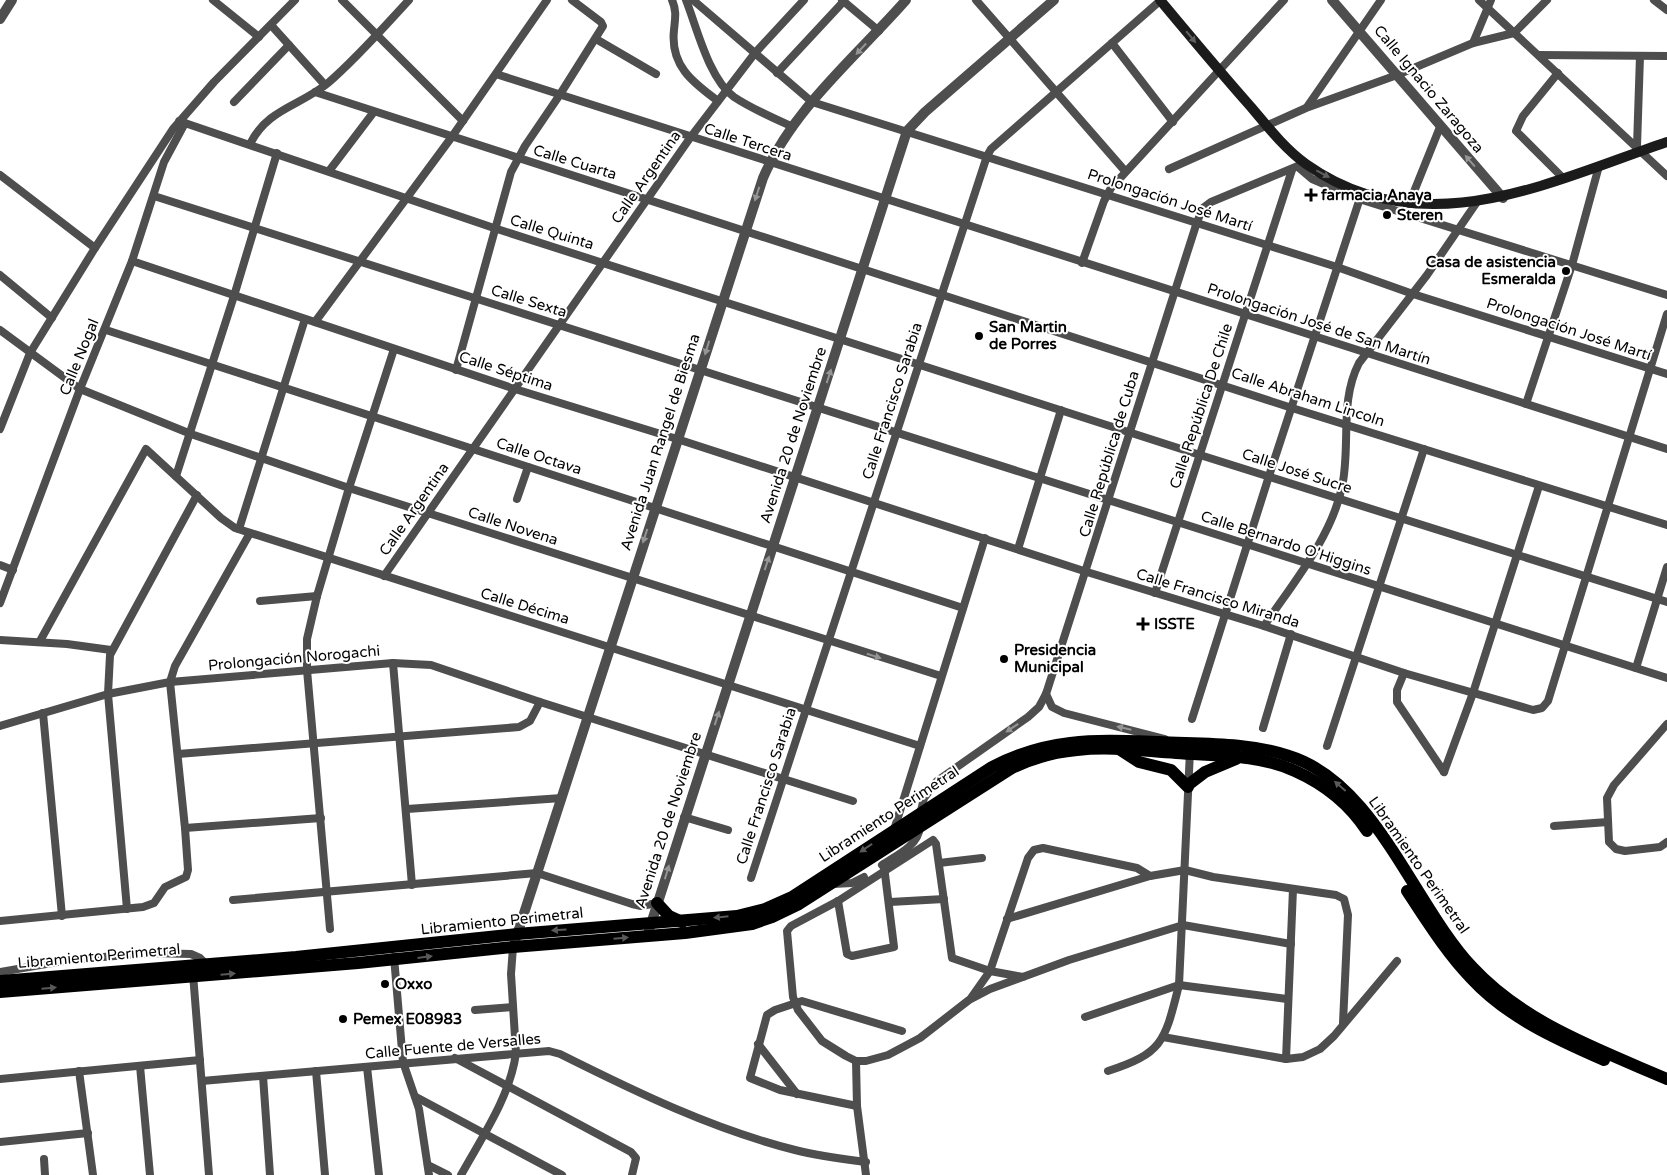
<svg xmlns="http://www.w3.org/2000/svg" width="1667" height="1175" viewBox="0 0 1667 1175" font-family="'Varela Round',sans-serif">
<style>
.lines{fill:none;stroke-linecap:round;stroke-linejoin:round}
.minor{stroke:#4e4e4e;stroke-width:8}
.tertiary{stroke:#4e4e4e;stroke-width:10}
.secondary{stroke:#1b1b1b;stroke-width:10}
.primary{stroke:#000;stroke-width:12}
.oneway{fill:#5f5f5f}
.oneway2{fill:#959595}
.oneway3{fill:#595959}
.poi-dot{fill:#000;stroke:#fff;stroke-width:2}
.labels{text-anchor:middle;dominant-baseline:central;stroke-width:4;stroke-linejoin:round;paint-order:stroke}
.street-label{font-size:15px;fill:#000;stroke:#fff}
.poi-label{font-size:15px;font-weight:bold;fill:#000;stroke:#fff;text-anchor:start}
</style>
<rect width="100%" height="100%" fill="#fff"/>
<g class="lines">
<g class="minor">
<polyline points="213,0 259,37"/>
<polyline points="342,0 463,121"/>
<path d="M672 0C677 11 675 19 674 30 670 65 692 82 718 101"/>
<path d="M686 0C697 28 709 79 734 97 752 109 773 118 793 127"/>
<polyline points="693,0 812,102 1337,267 1413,294 1667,374"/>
<polyline points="842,0 879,31"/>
<polyline points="976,0 1125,171"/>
<polyline points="1479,0 1667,176"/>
<polyline points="1654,0 1667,10"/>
<polyline points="271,25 325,85"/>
<polyline points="596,39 656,74"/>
<polyline points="1112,43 1173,122"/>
<polyline points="1473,43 1491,0"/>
<polyline points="1539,55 1667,56"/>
<polyline points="777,73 844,1"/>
<polyline points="1558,73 1523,116 1516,131 1563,178"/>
<polyline points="496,74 1667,449"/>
<polyline points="315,92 1292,408 1667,525"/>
<polyline points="234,102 289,45"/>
<polyline points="1307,107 1381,0"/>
<polyline points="179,121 494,228 1200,455 1667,602"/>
<path d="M250 144C267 109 300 106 328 83 357 58 383 28 409 0"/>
<polyline points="1637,146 1640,56"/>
<polyline points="1298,167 1312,179 1359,199 1667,295"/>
<polyline points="1169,169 1306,108 1397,75 1473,43 1514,33 1547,0"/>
<polyline points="329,171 373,113"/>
<polyline points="0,175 95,248"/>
<polyline points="154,196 1667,678"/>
<polyline points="1409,204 1440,127"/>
<polyline points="132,261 515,389 677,439 1087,572 1264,626 1404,673 1533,710 1542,708 1548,701 1667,314"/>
<polyline points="1082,263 1104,201 1111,188 1284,0"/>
<polyline points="0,275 52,318"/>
<polyline points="315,322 451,138 547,0"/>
<polyline points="0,330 80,389 191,434 349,488 941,676"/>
<polyline points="106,330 963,608"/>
<polyline points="456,370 511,172 525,146 559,96 603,26 601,22 572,0"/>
<polyline points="1526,404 1572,265 1599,166"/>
<polyline points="0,429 30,353 95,248 173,129 214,82 295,0"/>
<polyline points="176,476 234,296 277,153"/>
<polyline points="517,499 528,467"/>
<polyline points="239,529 305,319"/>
<polyline points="1018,549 1061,410"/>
<polyline points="0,565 13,570"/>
<polyline points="384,576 690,138 755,53 804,0"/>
<polyline points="1155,593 1292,170"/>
<polyline points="260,601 317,596"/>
<polyline points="0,603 80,389 132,261 164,162 185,123"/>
<path d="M1264 626C1293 583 1331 538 1342 487 1351 445 1339 402 1359 363L1427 275 1477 202"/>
<polyline points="0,640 67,644 111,650"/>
<polyline points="40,641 146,449 221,518 235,528 920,746"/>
<polyline points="393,663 412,885"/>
<polyline points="1636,668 1667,567"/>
<polyline points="1404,673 1397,690 1397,702 1444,772"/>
<polyline points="1046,694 1052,707 1064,713 1165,739"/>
<polyline points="43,713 62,916"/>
<polyline points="1192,719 1269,476 1362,192"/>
<polyline points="1667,724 1614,785 1607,798 1609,842 1616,849 1625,851 1660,847 1667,842"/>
<polyline points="0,726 108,694 170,682 393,663 431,665 540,702 853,801"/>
<polyline points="1263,728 1291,634"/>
<polyline points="1327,746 1424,449"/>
<polyline points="178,754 519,727 530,721 540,702"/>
<polyline points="1444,772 1473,693 1539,486"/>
<polyline points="407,809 562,798"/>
<polyline points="920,815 924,798 937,781 1028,717 1039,707 1046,694 1197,222 1203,208 1211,202 1305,163"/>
<polyline points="684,817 728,830"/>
<polyline points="1554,826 1608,822"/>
<polyline points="185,828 321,818"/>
<polyline points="894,830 985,538"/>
<polyline points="939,863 982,858"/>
<path d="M882 865C897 855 918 846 920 827"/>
<polyline points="751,878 987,156 991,149 1161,0"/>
<polyline points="833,884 852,883 864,877"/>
<polyline points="233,900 537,873 632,904 641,906 657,903"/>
<polyline points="838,901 847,954 852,956 894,947 884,866"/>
<polyline points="890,902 944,899"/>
<polyline points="127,909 108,694 110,655 197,495"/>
<polyline points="1007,919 1150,876"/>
<polyline points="0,921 143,907 154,903 165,887 186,877 188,870 185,828 170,682 175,666 250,533"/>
<polyline points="330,929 307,670 307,639 317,596 349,488 394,349"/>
<polyline points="394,957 403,1062 419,1109 429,1175"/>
<polyline points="0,972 69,960 149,953 191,954 200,958 206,964"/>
<polyline points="193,974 209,1175"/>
<polyline points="1023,977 990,971 952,958 936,844 933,840 838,901 791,926 787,931 793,997 798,1010 822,1041 846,1056 856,1061 866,1061 888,1055 920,1038 969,1000 990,989 1069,960 1183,925 1291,944"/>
<polyline points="971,998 990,971 1028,858 1034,850 1043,848 1137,868 1150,876 1185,870 1213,877 1336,895 1344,899 1348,915 1343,1023"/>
<polyline points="475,1010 513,1007"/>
<polyline points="1085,1017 1179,985 1287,999"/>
<polyline points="1163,1037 1286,1059 1303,1057 1320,1049 1334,1036 1397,961"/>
<polyline points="758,1044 797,1094"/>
<polyline points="455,1058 631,1152 636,1158 632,1175"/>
<polyline points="1286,1059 1293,889"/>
<polyline points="856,1061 857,1106 866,1175"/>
<polyline points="140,1066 150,1175"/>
<polyline points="367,1067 379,1175"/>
<polyline points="79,1071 93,1175"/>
<polyline points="316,1071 325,1175"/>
<path d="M1108 1071C1164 1053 1165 1040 1179 985L1190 751"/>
<polyline points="263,1076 270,1175"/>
<polyline points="0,1079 200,1060"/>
<path d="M202 1081 549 1051 560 1054C636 1092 712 1129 795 1150 818 1156 842 1159 866 1162"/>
<polyline points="416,1097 562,1175"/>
<polyline points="857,1106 780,1090 750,1078 767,1015 775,1010 802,1001 902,1031"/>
<polyline points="0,1142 88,1133"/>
<polyline points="44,1159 45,1175"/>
<polyline points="428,1165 448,1175"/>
<path d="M461 1175C482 1137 510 1097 516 1053L511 974 513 947"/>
</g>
<g class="tertiary">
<polyline points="1332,0 1503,198"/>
<polyline points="0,19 12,0"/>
<polyline points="649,930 907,131 925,112 1054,0"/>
<path d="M515 941 763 178C793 108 857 56 906 0"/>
</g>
<path class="secondary" d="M1160 0C1190 36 1220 72 1251 107 1267 126 1285 149 1306 164 1423 247 1549 182 1667 142"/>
<g class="primary">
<polyline points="1119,749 1139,762 1171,770 1188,787"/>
<polyline points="1188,785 1205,772 1236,759"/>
<path d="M1407 891C1427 921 1446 952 1471 978 1507 1017 1556 1039 1604 1060"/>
<polyline points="657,903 669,916 682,922"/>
<path d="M0 981 296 957 517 934 737 916 765 909 792 897 992 767C1049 737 1097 740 1159 742 1202 744 1248 742 1289 756 1376 783 1414 906 1473 968 1524 1023 1600 1050 1667 1079"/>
<path d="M0 992 358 963 513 947 685 933 752 924 772 917 799 904 1012 768C1033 758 1054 752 1077 750 1110 746 1143 751 1176 753 1215 756 1258 754 1295 771 1324 784 1350 805 1367 831"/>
</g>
</g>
<defs><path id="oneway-solid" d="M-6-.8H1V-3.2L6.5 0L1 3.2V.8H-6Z" transform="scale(1.25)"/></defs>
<g class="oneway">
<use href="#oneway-solid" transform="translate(1191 37) rotate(50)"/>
<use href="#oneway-solid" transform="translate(1323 174) rotate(28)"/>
</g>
<g class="oneway2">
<use href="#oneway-solid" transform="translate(861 49) rotate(133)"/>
<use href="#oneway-solid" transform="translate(1470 161) rotate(-131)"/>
<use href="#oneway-solid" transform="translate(757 194) rotate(108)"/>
<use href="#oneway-solid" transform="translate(707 348) rotate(107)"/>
<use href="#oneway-solid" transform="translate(829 376) rotate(-72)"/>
<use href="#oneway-solid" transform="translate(645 536) rotate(108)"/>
<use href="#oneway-solid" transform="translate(767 563) rotate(-72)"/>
<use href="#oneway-solid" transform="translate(874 656) rotate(17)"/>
<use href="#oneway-solid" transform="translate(717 718) rotate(-72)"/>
<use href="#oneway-solid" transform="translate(1012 728) rotate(146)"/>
<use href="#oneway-solid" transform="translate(1124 728) rotate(-167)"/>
<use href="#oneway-solid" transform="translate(667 872) rotate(-73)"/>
</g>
<g class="oneway3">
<use href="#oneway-solid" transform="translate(1340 786) rotate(-139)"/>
<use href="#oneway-solid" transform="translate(866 848) rotate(146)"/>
<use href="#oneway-solid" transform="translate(721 917) rotate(174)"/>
<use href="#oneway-solid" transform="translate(559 930) rotate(176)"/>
<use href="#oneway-solid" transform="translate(621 938) rotate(-5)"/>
<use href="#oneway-solid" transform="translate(425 957) rotate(-7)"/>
<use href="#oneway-solid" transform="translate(228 974) rotate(-5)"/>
<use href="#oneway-solid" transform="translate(49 988) rotate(-5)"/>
</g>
<g class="poi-dot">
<path d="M1308.5 187.5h5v5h5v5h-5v5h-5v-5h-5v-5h5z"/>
<circle cx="1387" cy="215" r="5"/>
<circle cx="1566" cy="271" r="5"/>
<circle cx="979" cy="336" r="5"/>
<path d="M1140.5 616.5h5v5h5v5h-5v5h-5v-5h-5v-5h5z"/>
<circle cx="1004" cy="659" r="5"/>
<circle cx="385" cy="984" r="5"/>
<circle cx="343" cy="1019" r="5"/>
</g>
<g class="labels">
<g class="street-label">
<text transform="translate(1429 89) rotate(50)">Calle Ignacio Zaragoza</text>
<text transform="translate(748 142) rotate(18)">Calle Tercera</text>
<text transform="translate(575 162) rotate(17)">Calle Cuarta</text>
<text transform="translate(646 177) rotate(-55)">Calle Argentina</text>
<text transform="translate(1170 200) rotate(18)">Prolongación José Martí</text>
<text transform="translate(552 232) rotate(17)">Calle Quinta</text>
<text transform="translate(529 301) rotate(17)">Calle Sexta</text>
<text transform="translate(1319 324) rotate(18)">Prolongación José de San Martín</text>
<text transform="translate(1569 329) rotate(18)">Prolongación José Martí</text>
<text transform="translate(79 357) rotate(-68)">Calle Nogal</text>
<text transform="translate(506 371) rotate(18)">Calle Séptima</text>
<text transform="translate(1308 397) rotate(18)">Calle Abraham Lincoln</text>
<text transform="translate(892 401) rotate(-72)">Calle Francisco Sarabia</text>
<text transform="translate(1201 406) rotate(-72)">Calle República De Chile</text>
<text transform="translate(793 435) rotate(-72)">Avenida 20 de Noviembre</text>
<text transform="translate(660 442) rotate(-72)">Avenida Juan Rangel de Biesma</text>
<text transform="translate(1109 454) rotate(-73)">Calle República de Cuba</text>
<text transform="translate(539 456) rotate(18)">Calle Octava</text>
<text transform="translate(1297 471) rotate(18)">Calle José Sucre</text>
<text transform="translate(414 509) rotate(-55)">Calle Argentina</text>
<text transform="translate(513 526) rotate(18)">Calle Novena</text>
<text transform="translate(1286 543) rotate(18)">Calle Bernardo O'Higgins</text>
<text transform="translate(1218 598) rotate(17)">Calle Francisco Miranda</text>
<text transform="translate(525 606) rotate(17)">Calle Décima</text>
<text transform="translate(294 658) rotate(-5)">Prolongación Norogachi</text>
<text transform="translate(766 786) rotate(-72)">Calle Francisco Sarabia</text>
<text transform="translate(889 814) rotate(-33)">Libramiento Perimetral</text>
<text transform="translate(668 820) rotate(-72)">Avenida 20 de Noviembre</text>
<text transform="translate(1419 865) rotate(55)">Libramiento Perimetral</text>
<text transform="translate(502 921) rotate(-6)">Libramiento Perimetral</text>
<text transform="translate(99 956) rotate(-5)">Libramiento Perimetral</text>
<text transform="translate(453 1046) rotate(-5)">Calle Fuente de Versalles</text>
</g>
<g class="poi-label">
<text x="1321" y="195">farmacia Anaya</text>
<text x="1397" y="215">Steren</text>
<text x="1556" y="262" text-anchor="end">Casa de asistencia<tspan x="1556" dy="17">Esmeralda</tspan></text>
<text x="989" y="327">San Martin<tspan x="989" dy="17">de Porres</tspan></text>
<text x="1154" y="624">ISSTE</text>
<text x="1014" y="650">Presidencia<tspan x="1014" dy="17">Municipal</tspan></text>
<text x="395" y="984">Oxxo</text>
<text x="353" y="1019">Pemex E08983</text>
</g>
</g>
</svg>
